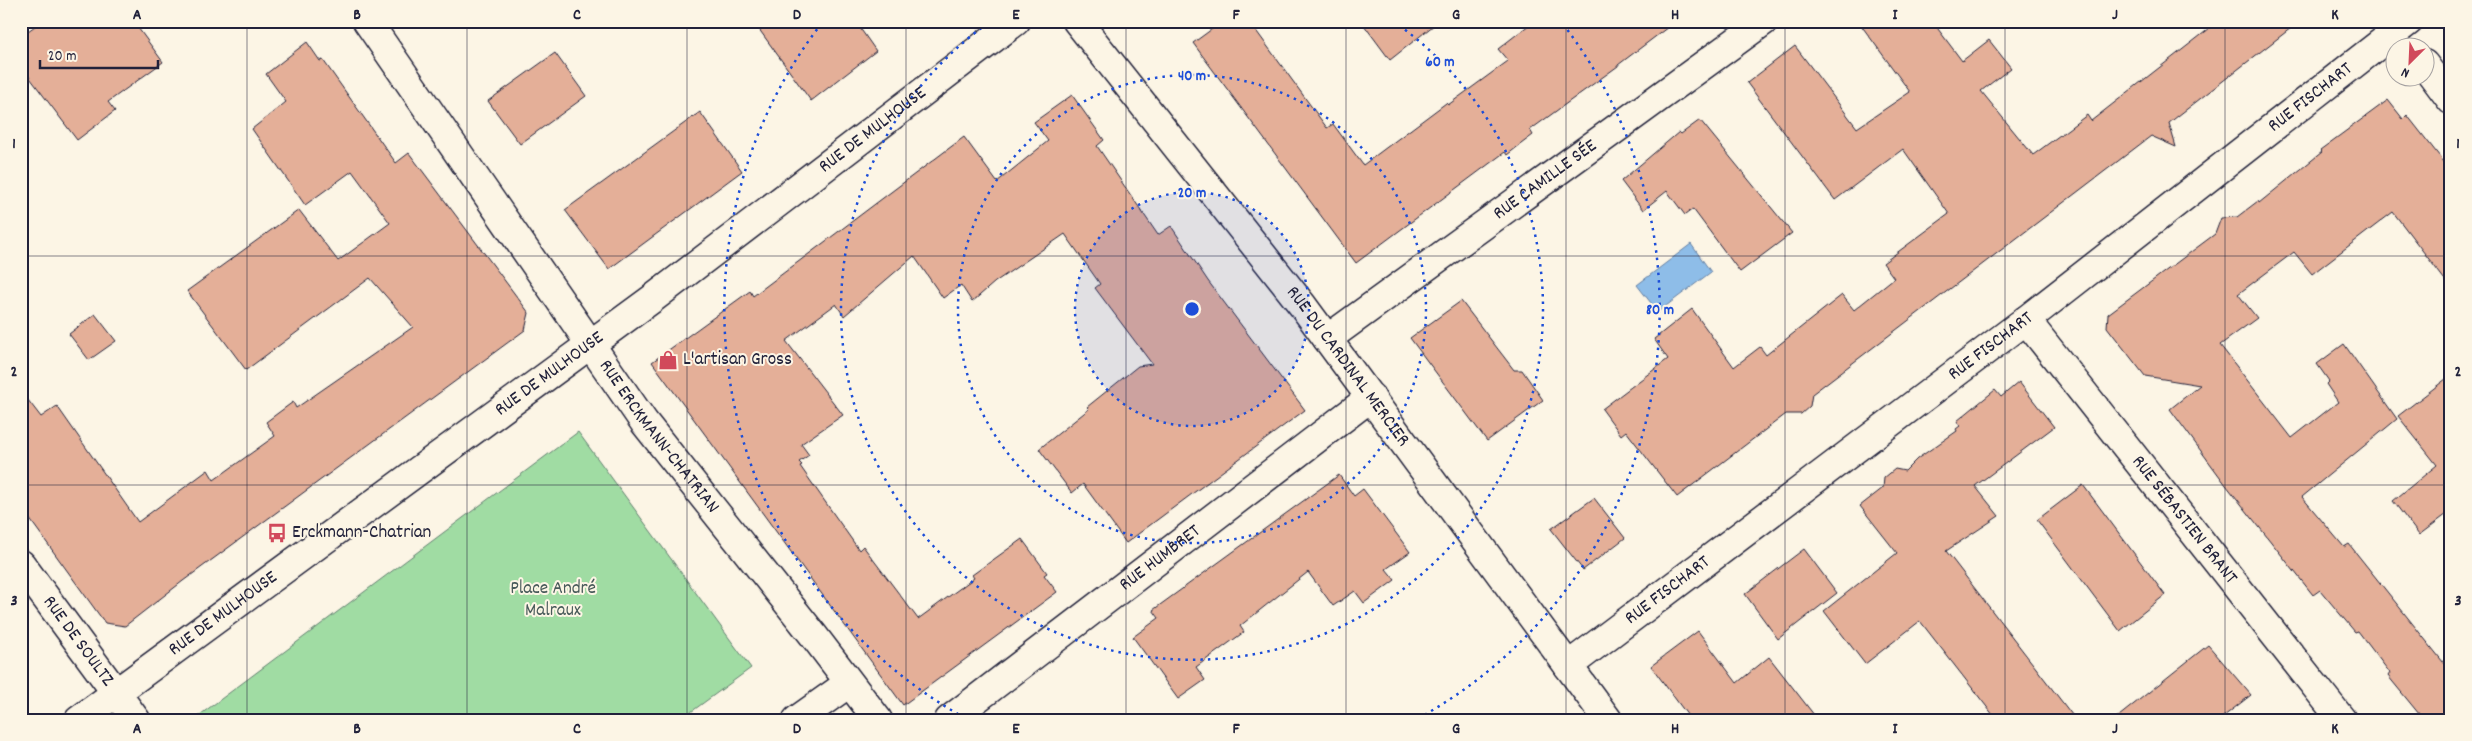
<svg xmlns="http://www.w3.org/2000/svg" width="2472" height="741" viewBox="0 0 2472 741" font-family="Dekko,sans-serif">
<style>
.green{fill:#a0dca3;stroke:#617f6f}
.water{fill:#8ebde8;stroke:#637fa3}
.building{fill:#e4af98;stroke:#22223b}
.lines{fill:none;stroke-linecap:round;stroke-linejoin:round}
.minor-casing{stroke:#22223b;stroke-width:31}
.tertiary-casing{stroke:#22223b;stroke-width:31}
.minor{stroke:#fcf5e5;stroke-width:28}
.tertiary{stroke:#fcf5e5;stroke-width:28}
.grid{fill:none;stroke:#22223b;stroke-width:1;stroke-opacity:0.55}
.ring{fill:none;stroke:#1d4ed8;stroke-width:2.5;stroke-dasharray:2.5 5}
.labels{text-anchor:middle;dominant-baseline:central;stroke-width:4;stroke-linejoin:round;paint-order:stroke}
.street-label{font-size:19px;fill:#22223b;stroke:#fcf5e5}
.poi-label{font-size:19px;fill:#22223b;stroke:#fcf5e5;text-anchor:start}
.park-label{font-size:19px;fill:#485a5a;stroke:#fcf5e5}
.centre{fill:#1d4ed8;stroke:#fcf5e5;stroke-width:2.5}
.ring-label{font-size:15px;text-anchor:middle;font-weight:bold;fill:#1d4ed8;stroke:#fcf5e5;stroke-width:4;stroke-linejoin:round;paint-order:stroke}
.neatline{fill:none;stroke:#22223b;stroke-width:2}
.grid-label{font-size:16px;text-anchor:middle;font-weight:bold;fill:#22223b}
</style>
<rect width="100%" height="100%" fill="#fcf5e5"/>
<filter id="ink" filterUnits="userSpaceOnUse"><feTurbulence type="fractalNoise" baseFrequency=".02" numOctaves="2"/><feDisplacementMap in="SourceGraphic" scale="10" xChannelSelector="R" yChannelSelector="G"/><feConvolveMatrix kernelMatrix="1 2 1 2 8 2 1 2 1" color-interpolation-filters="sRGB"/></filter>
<g filter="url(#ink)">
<polygon class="green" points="578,432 751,668 680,720 193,720"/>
<polygon class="water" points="1691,244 1711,272 1658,312 1637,285"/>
<g class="building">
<polygon points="42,21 133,21 163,62 108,102 115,111 77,140 21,66 21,36"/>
<polygon points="753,21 855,21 876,51 811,101"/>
<polygon points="1223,21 1249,21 1327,128 1333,124 1363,165 1446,103 1448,105 1508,61 1498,49 1534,21 1676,21 1618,65 1618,66 1530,130 1533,135 1521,144 1507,155 1505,152 1356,263 1193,43"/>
<polygon points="1361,21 1439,21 1390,60"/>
<polygon points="1858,21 1932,21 1962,61 1989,40 2011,68 1981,91 2033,155 2087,115 2091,121 2219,21 2300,21 2169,123 2176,147 2151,136 1812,394 1810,406 1801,414 1786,414 1677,497 1626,431 1621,435 1602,409 1668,359 1654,339 1692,309 1734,367 1760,347 1766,355 1842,295 1854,310 1894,278 1883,263 1949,214 1903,149 1835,200 1747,83 1795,46 1857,128 1910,92"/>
<polygon points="307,42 320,61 323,60 396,163 409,153 529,313 525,330 183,581 125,626 105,623 21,507 21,391 41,417 57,406 138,522 208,470 214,480 275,436 266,422 278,413 293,402 296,408 413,327 370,278 246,370 187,291 299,210 338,261 390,223 352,171 305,205 252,129 286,102 266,74"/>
<polygon points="555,53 586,96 520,144 488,101"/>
<polygon points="1072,95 1104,140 1097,146 1158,235 1171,226 1208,281 1305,410 1126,543 1083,484 1072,493 1039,449 1089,409 1087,407 1138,366 1152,364 1095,288 1100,284 1065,234 995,282 972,302 961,285 943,298 914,256 844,316 836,304 786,341 843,415 801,444 809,455 799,462 802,465 800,466 859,550 863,546 918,619 974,578 972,575 1022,539 1047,573 1044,575 1057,592 903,705 652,362 750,291 753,296 964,137 997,182 1048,141 1034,122"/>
<polygon points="2388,100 2403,119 2407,115 2451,171 2451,288 2393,212 2312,274 2294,252 2238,294 2257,318 2220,345 2292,438 2338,402 2326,384 2329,381 2317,364 2344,344 2397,419 2302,497 2344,547 2349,544 2451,672 2451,720 2424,720 2388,676 2390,673 2358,631 2355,632 2320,590 2313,595 2226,485 2170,409 2200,385 2145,376 2107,327 2108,314 2215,234 2221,218 2237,217 2258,201 2259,203 2322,152 2320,150"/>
<polygon points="700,112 742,171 609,269 565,210"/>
<polygon points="1700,120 1792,233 1740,272 1693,209 1685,215 1667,191 1643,210 1621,181 1679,132 1681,134"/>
<polygon points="1461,301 1514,370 1522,370 1543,400 1487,441 1410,338"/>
<polygon points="95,314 116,341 89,360 69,334"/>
<polygon points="2451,375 2451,511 2419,535 2393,501 2437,465 2398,416"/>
<polygon points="2019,382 2054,427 1975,486 1999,516 1946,551 2076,720 1997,720 1920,621 1865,664 1824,611 1897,553 1860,506 1883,488 1884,478 1895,469 1905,471 1917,459 1957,431 1956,429 1960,426 1957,421 1995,390 2001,397"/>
<polygon points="1339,475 1354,496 1363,489 1410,552 1386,569 1395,580 1364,603 1355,591 1333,606 1308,572 1240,626 1244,632 1196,667 1205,680 1178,699 1133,637 1159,618 1153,610"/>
<polygon points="2083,485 2165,595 2120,631 2037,520"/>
<polygon points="1594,498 1625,538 1583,570 1551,529"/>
<polygon points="1804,549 1837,593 1778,639 1745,594"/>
<polygon points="1698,631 1737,683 1769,657 1818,720 1691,720 1651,666"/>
<polygon points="2208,645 2251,695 2219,720 2114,720"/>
</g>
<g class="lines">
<defs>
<g id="minor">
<path id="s1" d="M367 21 644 422 814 636 878 720"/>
<path id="s2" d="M1077 21 1303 306 1608 720"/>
<polyline points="2424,64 2451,100"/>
<path id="s3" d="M2026 320 2342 720"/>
<path id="s4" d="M1327 339 1764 21"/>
<path id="s5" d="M21 564 136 720"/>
<path id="s6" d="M1568 666 2026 320 2409 21"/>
<polyline points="797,720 849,683"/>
<path id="s7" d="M949 720 1371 397"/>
</g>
<g id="tertiary">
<path id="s8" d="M79 720 652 299 1016 21"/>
</g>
</defs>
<use href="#minor" class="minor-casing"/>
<use href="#tertiary" class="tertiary-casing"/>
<use href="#minor" class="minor"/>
<use href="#tertiary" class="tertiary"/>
</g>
</g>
<path class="grid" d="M247 21V720M467 21V720M687 21V720M906 21V720M1126 21V720M1346 21V720M1566 21V720M1785 21V720M2005 21V720M2225 21V720M21 256H2451M21 485H2451"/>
<circle cx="1192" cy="309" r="117" fill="#1d4ed8" fill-opacity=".12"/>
<g class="ring">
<circle cx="1192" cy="309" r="117"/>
<circle cx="1192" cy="309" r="234"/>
<path d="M1393 21A351 351 0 1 1 991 21"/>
<path d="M965 718A468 468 0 0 1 821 24M1563 24A468 468 0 0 1 1419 718"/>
</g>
<defs>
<symbol id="shop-bare" viewBox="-9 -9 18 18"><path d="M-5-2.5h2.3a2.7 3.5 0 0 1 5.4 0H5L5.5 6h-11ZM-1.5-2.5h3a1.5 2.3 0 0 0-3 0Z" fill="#d1495b" stroke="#fcf5e5" stroke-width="2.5" paint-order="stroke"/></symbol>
<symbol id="bus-bare" viewBox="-9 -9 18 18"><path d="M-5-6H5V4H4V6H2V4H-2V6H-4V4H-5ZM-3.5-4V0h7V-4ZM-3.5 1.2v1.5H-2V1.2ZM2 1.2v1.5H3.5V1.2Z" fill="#d1495b" stroke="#fcf5e5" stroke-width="2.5" paint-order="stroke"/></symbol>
</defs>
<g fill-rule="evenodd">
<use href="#shop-bare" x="654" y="346" width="28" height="28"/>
<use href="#bus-bare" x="263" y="519" width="28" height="28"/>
</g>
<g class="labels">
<g class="street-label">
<text stroke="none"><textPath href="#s6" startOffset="935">RUE FISCHART</textPath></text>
<text stroke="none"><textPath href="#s8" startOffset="989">RUE DE MULHOUSE</textPath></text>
<text stroke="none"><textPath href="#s4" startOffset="270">RUE CAMILLE SÉE</textPath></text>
<text stroke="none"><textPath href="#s6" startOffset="530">RUE FISCHART</textPath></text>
<text stroke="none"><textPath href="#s2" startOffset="439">RUE DU CARDINAL MERCIER</textPath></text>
<text stroke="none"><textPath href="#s8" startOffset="584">RUE DE MULHOUSE</textPath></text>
<text stroke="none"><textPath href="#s1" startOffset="508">RUE ERCKMANN-CHATRIAN</textPath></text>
<text stroke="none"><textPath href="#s3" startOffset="255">RUE SÉBASTIEN BRANT</textPath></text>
<text stroke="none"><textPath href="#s7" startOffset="266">RUE HUMBRET</textPath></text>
<text stroke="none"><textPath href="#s6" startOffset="125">RUE FISCHART</textPath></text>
<text stroke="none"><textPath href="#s8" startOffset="179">RUE DE MULHOUSE</textPath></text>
<text stroke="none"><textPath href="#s5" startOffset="96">RUE DE SOULTZ</textPath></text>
</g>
<g class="poi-label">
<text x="683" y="360">L'artisan Gross</text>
<text x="292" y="533">Erckmann-Chatrian</text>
</g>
<g class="park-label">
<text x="553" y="589">Place André<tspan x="553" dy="22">Malraux</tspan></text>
</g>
</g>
<circle cx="1192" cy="309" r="8" class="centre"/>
<g class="ring-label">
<text x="1440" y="66">60 m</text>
<text x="1192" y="80">40 m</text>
<text x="1192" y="197">20 m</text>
<text x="1660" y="314">80 m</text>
</g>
<rect width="2472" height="741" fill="none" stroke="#fcf5e5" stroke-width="55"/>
<g transform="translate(2410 62) rotate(204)"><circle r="24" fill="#fcf5e5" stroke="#a5a1a1"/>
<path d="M0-4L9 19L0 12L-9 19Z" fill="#d1495b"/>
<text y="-8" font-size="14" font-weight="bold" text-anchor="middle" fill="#22223b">N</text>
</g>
<path d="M40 60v8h118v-8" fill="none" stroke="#22223b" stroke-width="2.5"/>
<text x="48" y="60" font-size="15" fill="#22223b" stroke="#fcf5e5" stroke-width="4" paint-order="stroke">20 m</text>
<rect x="28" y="28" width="2416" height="686" class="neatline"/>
<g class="grid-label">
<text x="137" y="19">A</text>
<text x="357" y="19">B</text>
<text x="577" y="19">C</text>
<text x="797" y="19">D</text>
<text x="1016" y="19">E</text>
<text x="1236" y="19">F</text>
<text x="1456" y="19">G</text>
<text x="1675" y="19">H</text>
<text x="1895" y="19">I</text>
<text x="2115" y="19">J</text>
<text x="2335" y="19">K</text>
<text x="14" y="148">1</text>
<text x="2458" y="148">1</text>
<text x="14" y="376">2</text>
<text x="2458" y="376">2</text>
<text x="14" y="605">3</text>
<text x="2458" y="605">3</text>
<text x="137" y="733">A</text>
<text x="357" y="733">B</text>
<text x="577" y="733">C</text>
<text x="797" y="733">D</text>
<text x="1016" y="733">E</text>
<text x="1236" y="733">F</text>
<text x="1456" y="733">G</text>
<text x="1675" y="733">H</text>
<text x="1895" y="733">I</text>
<text x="2115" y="733">J</text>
<text x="2335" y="733">K</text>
</g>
</svg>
